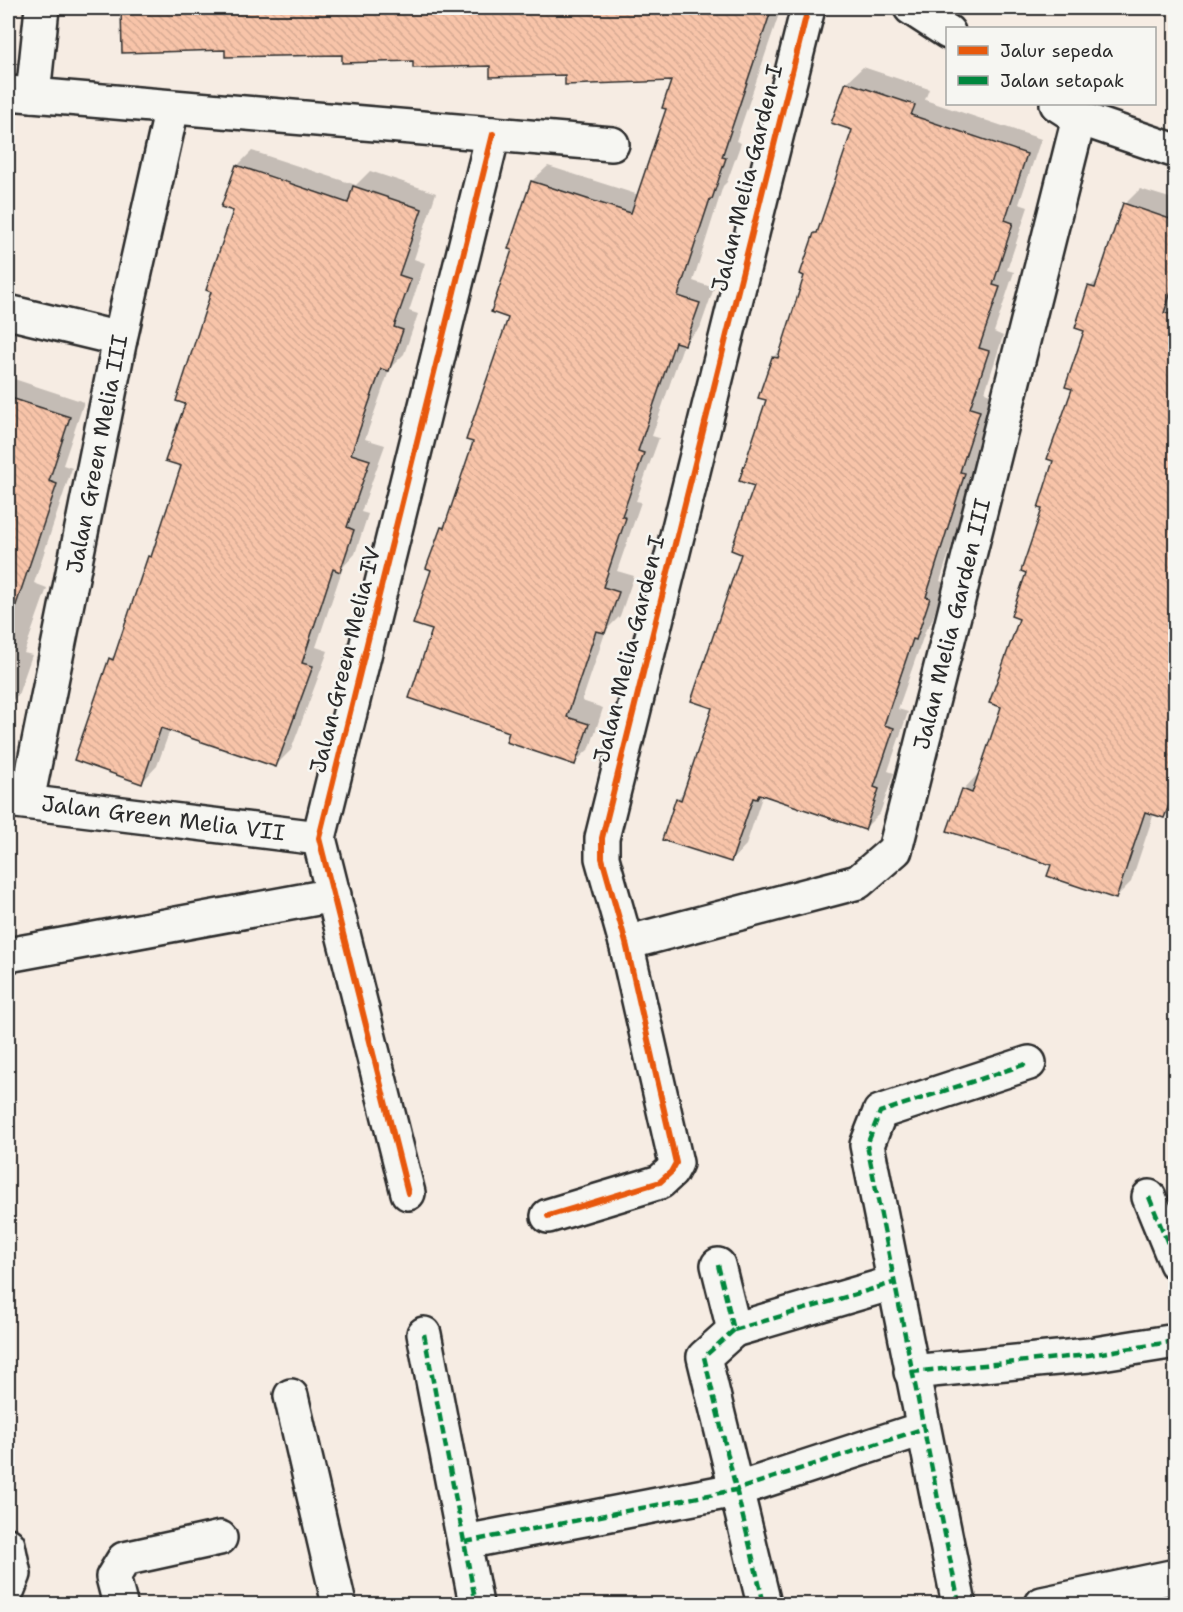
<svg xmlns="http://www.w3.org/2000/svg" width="1183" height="1612" viewBox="0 0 1183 1612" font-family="'Shantell Sans',sans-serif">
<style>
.shadow{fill:#0003}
.building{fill:url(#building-back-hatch);stroke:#2b2b2b;stroke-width:1.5}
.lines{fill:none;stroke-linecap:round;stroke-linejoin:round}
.minor-casing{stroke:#2b2b2b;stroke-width:38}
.minor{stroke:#f6f6f2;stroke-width:33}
.quiet{stroke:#00873e;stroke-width:4.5;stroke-dasharray:9 4.5;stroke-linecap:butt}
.cycleway-casing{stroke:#f6f6f2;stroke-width:10}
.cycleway{stroke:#e8590c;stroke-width:6}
.labels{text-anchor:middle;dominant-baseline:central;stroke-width:5;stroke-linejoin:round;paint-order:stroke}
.street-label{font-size:22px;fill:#2b2b2b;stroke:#f6f6f2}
</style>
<defs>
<pattern id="building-back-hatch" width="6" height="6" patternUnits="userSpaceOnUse" patternTransform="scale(1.5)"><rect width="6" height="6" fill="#f8c4a9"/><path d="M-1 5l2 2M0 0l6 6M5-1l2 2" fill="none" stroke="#d5a992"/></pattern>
</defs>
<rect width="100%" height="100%" fill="#f6ece3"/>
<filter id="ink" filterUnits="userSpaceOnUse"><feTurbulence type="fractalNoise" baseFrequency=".0167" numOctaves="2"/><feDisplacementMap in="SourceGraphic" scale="12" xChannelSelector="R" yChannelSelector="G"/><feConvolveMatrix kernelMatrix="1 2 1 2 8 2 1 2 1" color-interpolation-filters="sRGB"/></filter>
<g filter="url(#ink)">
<g class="shadow">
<polygon points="122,8 781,8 736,141 741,143 727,182 723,186 693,281 714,288 700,328 684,343 652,436 659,438 636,501 641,502 617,571 634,576 620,616 606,630 582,701 603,708 590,748 574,763 511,731 434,629 433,569 442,527 448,521 475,441 510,317 514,249 532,181 548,166 639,195 668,108 673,80 567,74 491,65 343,54 226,48 124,52"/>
<polygon points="863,67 929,89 925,100 1041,139 1019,204 1028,207 1007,270 1014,272 994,332 1003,336 985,392 995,396 975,456 980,458 940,581 945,583 931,623 926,629 898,709 908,712 888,771 894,773 880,813 865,828 763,794 746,845 731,861 677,799 685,791 714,707 755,485 773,357 783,348 806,275 816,233 820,229 854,129 847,82"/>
<polygon points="252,151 356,185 370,171 436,193 414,259 425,263 409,311 418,314 404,354 390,368 365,439 385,445 361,512 368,514 355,554 343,567 316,647 328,651 291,750 276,765 170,730 157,766 142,782 110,659 117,653 149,556 155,551 183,465 187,404 235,210 237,166"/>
<polygon points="1140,189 1176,200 1176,307 1141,417 1176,428 1176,805 1164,817 1154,813 1131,882 1116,897 1053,864 963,790 978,774 1003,706 1028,572 1086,330 1090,287 1101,276 1125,204"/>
<polygon points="8,377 84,402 63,465 72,468 34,583 47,588 24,653 32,655 18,695 8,705"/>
</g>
<g class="building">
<polygon points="121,8 772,8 722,157 726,158 712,199 710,199 678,296 700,303 685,345 675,342 638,451 644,453 622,516 626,518 603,587 619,592 605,633 596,631 567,717 589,724 575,765 506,742 509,732 409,698 432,630 413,624 431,570 426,568 441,527 444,528 473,442 466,440 508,318 491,312 512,250 508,249 531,181 631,213 666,109 662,108 671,81 565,85 565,75 490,77 490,66 413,68 413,61 342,63 342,55 225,57 225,50 122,53"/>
<polygon points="846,82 915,105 911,115 1027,154 1005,220 1013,223 993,285 1000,287 979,348 989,351 970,408 980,411 960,472 965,473 926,597 930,598 916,640 913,639 884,725 894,728 874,787 879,789 865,830 759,794 757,799 753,798 731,862 662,840 676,798 681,800 712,708 691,701 741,554 731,550 754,486 739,481 766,400 758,398 772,357 778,358 804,276 800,274 814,233 817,233 852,130 831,123"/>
<polygon points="236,165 348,203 353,186 422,209 399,275 411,279 394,327 403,330 389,371 381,369 351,454 370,460 347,527 354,530 340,572 333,569 302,663 313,666 276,767 161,728 142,784 74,760 109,658 113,660 148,556 151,557 181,466 165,461 185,404 176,401 211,292 206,290 233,211 221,207"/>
<polygon points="1123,203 1176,221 1176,277 1164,313 1176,315 1176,787 1164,818 1145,812 1116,899 1047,876 1051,865 947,831 962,789 972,793 1001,707 989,703 1019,619 1011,616 1026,573 1021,571 1042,509 1038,508 1053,461 1047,459 1072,389 1065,387 1084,331 1075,328 1088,286 1095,288"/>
<polygon points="8,397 70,417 49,481 57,484 14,611 8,610"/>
</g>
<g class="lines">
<defs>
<g id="minor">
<polyline points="911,8 948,32"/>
<polyline points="8,93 612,144"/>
<polyline points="33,95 42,8"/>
<polyline points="1057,104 1079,118 1176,151"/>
<polyline points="8,312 120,339"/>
<polyline points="8,800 319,838"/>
<polyline points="27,801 120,339 172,108"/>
<polyline points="626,943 858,882 895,850 1079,118"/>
<polyline points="8,955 334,895"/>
<polyline points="408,1193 319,838 493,134"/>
<polyline points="1149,1197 1176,1263"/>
<polyline points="548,1216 660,1182 671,1172 676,1163 626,943 602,858 602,838 808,8"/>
<polyline points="718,1265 734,1330 893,1283"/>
<polyline points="734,1330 704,1357 764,1604"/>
<polyline points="424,1334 476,1604"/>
<polyline points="911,1372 1089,1355 1176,1341"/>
<polyline points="291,1396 339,1604"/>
<polyline points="465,1542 735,1490 922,1429"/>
<polyline points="8,1545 14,1574 8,1589"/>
<polyline points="120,1604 113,1577 124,1559 220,1538"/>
<polyline points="959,1604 867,1145 880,1112 1029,1063"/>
<polyline points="1042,1604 1176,1576"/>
</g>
</defs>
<use href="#minor" class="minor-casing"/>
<use href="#minor" class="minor"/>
<g class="quiet">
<polyline points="1149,1197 1176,1263"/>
<polyline points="718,1265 734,1330 893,1283"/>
<polyline points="734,1330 704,1357 764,1604"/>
<polyline points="424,1334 476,1604"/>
<polyline points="911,1372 1089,1355 1176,1341"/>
<polyline points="465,1542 735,1490 922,1429"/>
<polyline points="959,1604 867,1145 880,1112 1029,1063"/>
</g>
<defs>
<g id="cycleway">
<polyline points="408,1193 319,838 493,134"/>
<polyline points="548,1216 660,1182 671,1172 676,1163 626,943 602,858 602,838 808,8"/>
</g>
</defs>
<use href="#cycleway" class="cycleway-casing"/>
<use href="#cycleway" class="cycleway"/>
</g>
</g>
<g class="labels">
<g class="street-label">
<text transform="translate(747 178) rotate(-76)">Jalan Melia Garden I</text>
<text transform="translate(97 454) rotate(-79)">Jalan Green Melia III</text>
<text transform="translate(952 624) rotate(-76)">Jalan Melia Garden III</text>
<text transform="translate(629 649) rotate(-76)">Jalan Melia Garden I</text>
<text transform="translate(345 660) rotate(-76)">Jalan Green Melia IV</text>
<text transform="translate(163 818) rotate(7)">Jalan Green Melia VII</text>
</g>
</g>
<rect width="1183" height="1612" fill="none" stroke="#f6f6f2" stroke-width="30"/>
<rect x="15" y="15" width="1153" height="1582" fill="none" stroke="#2b2b2b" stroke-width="2" filter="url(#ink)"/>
<rect x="946" y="27" width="210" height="78" fill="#f6f6f2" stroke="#a5a5a2" stroke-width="1.5"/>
<rect x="958" y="46" width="30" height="9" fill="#e8590c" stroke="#a5a5a2" stroke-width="1.5"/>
<text x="1000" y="57" font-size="18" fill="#2b2b2b">Jalur sepeda</text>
<rect x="958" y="76" width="30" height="9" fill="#00873e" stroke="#a5a5a2" stroke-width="1.5"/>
<text x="1000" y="87" font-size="18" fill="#2b2b2b">Jalan setapak</text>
</svg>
